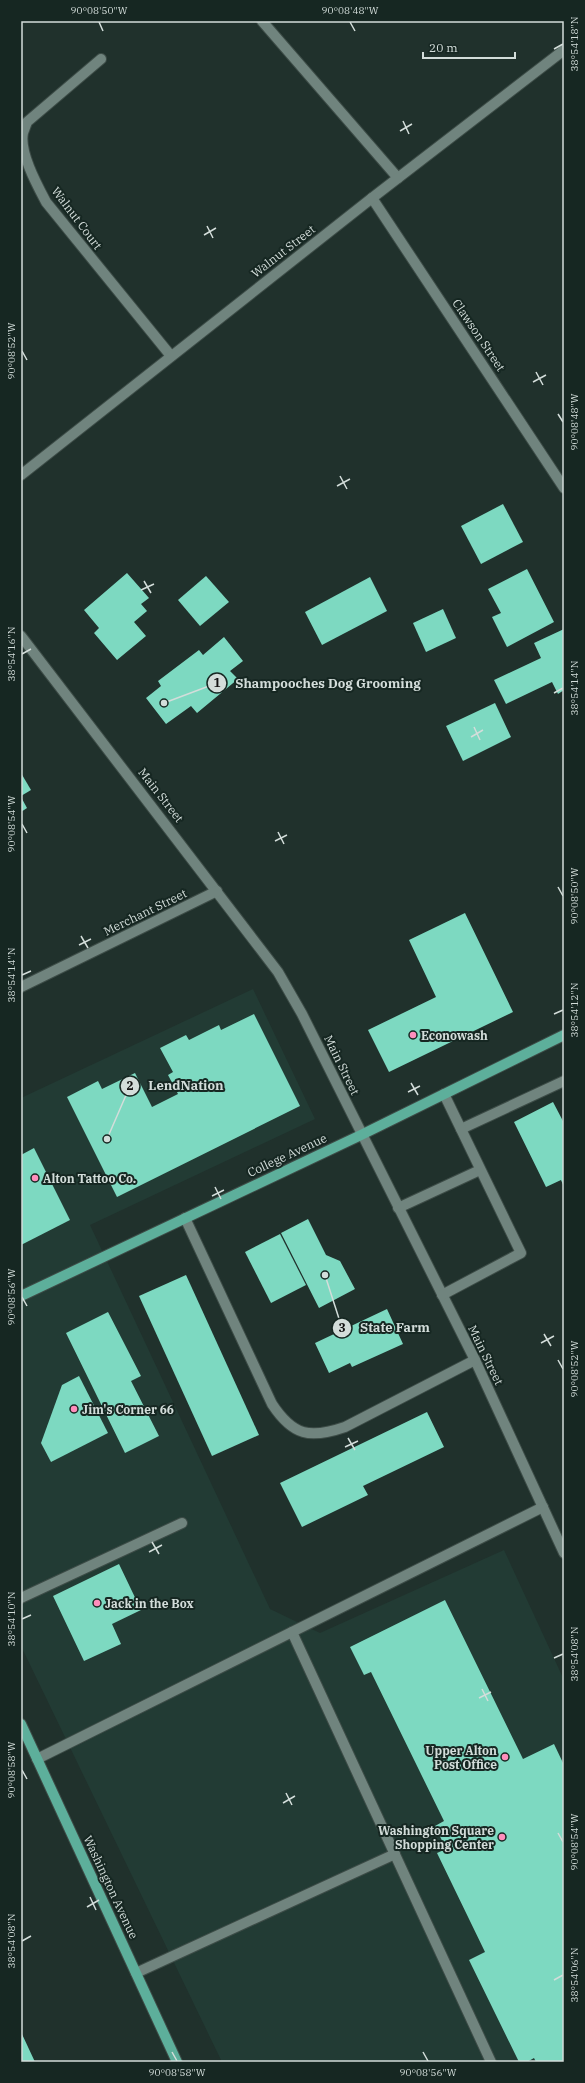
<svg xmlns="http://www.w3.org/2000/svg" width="585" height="2083" viewBox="0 0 585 2083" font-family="'IBM Plex Serif',serif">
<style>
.built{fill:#223b34}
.building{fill:#7dd9c1}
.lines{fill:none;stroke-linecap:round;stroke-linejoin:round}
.minor-casing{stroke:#3d4c47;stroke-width:12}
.major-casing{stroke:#3d4c47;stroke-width:12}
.minor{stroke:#70847e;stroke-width:10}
.major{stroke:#5daf9b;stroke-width:10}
.ticks{fill:none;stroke:#d3ddda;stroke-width:1.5}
.poi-dot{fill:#fe8ebc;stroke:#162722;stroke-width:1.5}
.labels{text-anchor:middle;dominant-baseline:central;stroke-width:4;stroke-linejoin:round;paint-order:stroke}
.street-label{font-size:12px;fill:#d3ddda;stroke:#162722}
.poi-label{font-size:12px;font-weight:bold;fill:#d3ddda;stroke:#162722;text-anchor:start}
.leader{fill:none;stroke:#d3ddda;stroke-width:1.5}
.callout-dot{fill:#d3ddda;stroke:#162722;stroke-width:1.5}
.mark-label{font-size:12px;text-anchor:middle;font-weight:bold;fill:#111}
.callout-label{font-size:13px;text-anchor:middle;font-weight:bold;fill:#d3ddda;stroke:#162722;stroke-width:4;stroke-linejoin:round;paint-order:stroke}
.neatline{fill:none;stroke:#d3ddda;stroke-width:1.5}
.ticks-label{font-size:10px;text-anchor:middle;fill:#d3ddda}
</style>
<rect width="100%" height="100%" fill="#20312c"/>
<polygon class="built" points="253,989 315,1119 90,1225 270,1609 320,1633 504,1550 564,1680 564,2062 222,2062 21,1646 21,1098"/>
<g class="building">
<polygon points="503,504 523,542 481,564 461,526"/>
<polygon points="527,569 554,622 507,647 492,617 501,613 488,589"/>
<polygon points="127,573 149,598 141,604 147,611 134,622 146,636 117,660 94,633 99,628 84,610"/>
<polygon points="206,576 229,602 200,626 178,600"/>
<polygon points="370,577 387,611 322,645 305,612"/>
<polygon points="443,609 456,638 426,652 413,623"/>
<polygon points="564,629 564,690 558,694 552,682 506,704 494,680 541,658 534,643"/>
<polygon points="224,637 243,661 230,671 238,679 197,713 191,706 166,724 146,698 161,686 158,681 199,650 203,655"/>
<polygon points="495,703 511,737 463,761 446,726"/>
<polygon points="21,773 31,790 21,796"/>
<polygon points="21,797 27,808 21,812"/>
<polygon points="465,913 513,1012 389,1072 368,1030 436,997 409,940"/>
<polygon points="254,1014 300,1106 117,1197 67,1097 98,1081 102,1089 135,1073 152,1107 178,1094 168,1075 173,1072 160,1048 186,1035 189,1040 219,1025 221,1030"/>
<polygon points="553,1102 564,1123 564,1187 561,1180 546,1187 514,1122"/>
<polygon points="34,1148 70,1220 21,1245 21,1155"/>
<polygon points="308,1219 326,1255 340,1261 355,1289 319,1308 281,1233"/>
<polygon points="280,1234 306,1285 271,1303 245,1252"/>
<polygon points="186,1275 259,1435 212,1456 139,1296"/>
<polygon points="387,1309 403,1344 352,1367 350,1363 329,1373 315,1343"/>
<polygon points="108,1312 141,1376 131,1381 159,1436 125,1453 66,1333"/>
<polygon points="79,1376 108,1433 51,1462 41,1443 62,1385"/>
<polygon points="427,1412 444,1447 363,1486 368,1495 302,1527 280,1483"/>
<polygon points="119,1564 141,1610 112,1624 121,1644 84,1661 53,1596"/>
<polygon points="445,1600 523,1759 554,1744 564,1765 564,2062 536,2062 534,2058 527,2062 519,2062 469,1960 485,1952 437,1853 446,1849 435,1826 444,1821 371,1672 364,1675 350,1647"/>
<polygon points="21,2032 35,2062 21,2062"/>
</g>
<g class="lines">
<defs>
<g id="minor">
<polyline points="262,21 398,178"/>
<path d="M101 59 27 122C26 125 24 130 23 133 19 152 37 185 46 202L171 356"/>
<polyline points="372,198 564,488"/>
<polyline points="21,475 372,198 564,50"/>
<polyline points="21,636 278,972 302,1014 475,1360 564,1553"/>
<polyline points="21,987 217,891"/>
<polyline points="461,1129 564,1081"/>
<polyline points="398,1208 480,1170"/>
<path d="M185 1218 272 1404C293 1436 310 1439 345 1427L475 1360"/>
<polyline points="442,1295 521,1253 444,1094"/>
<polyline points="21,1598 182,1523"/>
<polyline points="292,1632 491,2062"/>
<polyline points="37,1759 543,1507"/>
<polyline points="136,1973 395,1854"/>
</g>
<g id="major">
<polyline points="21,1296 361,1135 564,1035"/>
<polyline points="21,1724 177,2062"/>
</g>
</defs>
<use href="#minor" class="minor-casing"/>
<use href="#major" class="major-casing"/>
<use href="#minor" class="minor"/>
<use href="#major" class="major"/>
</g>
<path class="ticks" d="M99 22 103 31M350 22 355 31M554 49 563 44M403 121 409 134M400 131 412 124M207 226 213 238M204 235 216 228M22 351 27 360M536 372 543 385M533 382 546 375M558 414 563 422M340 476 347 489M337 486 350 479M144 581 151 593M141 590 154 584M22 654 31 649M554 693 563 688M474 727 480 740M471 737 483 730M22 824 27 833M278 832 284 844M275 841 287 835M558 887 563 896M81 936 88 948M79 945 91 939M22 975 31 971M554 1014 563 1010M411 1083 418 1095M408 1092 420 1086M215 1187 221 1199M212 1196 224 1190M22 1297 27 1306M544 1334 551 1346M541 1343 554 1336M558 1360 563 1369M348 1438 355 1450M345 1447 358 1441M152 1542 159 1554M149 1552 162 1545M22 1619 31 1615M554 1658 563 1654M482 1689 488 1701M479 1698 491 1692M22 1770 27 1779M286 1793 292 1805M283 1803 295 1796M558 1833 563 1842M90 1897 96 1910M87 1907 99 1900M22 1941 31 1936M554 1980 563 1975M172 2052 177 2061M423 2052 428 2061"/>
<g class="poi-dot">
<circle cx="413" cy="1035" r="4"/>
<circle cx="35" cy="1178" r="4"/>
<circle cx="74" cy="1409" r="4"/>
<circle cx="97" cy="1603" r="4"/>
<circle cx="505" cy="1757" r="4"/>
<circle cx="502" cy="1837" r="4"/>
</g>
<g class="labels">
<g class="street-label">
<text transform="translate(77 218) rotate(53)">Walnut Court</text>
<text transform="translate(283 251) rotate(-38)">Walnut Street</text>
<text transform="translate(479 335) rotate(56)">Clawson Street</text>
<text transform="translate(161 795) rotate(52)">Main Street</text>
<text transform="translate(145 912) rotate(-26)">Merchant Street</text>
<text transform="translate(342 1065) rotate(64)">Main Street</text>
<text transform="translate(287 1155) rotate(-25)">College Avenue</text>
<text transform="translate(486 1355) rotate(64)">Main Street</text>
<text transform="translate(111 1887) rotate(65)">Washington Avenue</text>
</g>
<g class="poi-label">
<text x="421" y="1035">Econowash</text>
<text x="43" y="1178">Alton Tattoo Co.</text>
<text x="82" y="1409">Jim's Corner 66</text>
<text x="105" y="1603">Jack in the Box</text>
<text x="497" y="1750" text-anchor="end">Upper Alton<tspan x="497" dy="14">Post Office</tspan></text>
<text x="494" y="1830" text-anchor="end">Washington Square<tspan x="494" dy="14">Shopping Center</tspan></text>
</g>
</g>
<path class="leader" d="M164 703L217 683M107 1139L130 1086M325 1275L342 1328"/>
<g class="callout-dot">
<circle cx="164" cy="703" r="4"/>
<circle cx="107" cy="1139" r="4"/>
<circle cx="325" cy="1275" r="4"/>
<circle cx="217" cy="683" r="10"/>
<circle cx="130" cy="1086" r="10"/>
<circle cx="342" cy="1328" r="10"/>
</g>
<g class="mark-label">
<text x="217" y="687">1</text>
<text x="130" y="1090">2</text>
<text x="342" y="1332">3</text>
</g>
<g class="callout-label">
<text x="328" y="688">Shampooches Dog Grooming</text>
<text x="186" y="1090">LendNation</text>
<text x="395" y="1332">State Farm</text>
</g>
<rect width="585" height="2083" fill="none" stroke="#162722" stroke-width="44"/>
<path d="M423 52v6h92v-6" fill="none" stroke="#d3ddda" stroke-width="2"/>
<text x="429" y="52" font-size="12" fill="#d3ddda" stroke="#162722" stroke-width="3" paint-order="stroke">20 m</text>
<rect x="22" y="22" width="541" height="2039" class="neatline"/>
<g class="ticks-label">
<text x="99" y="14">90°08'50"W</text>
<text x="350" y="14">90°08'48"W</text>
<text transform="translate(574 44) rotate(-90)" y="4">38°54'18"N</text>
<text transform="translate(11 351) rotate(-90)" y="4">90°08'52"W</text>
<text transform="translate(574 422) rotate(-90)" y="4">90°08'48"W</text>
<text transform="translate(11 654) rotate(-90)" y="4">38°54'16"N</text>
<text transform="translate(574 688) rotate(-90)" y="4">38°54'14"N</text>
<text transform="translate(11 824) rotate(-90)" y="4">90°08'54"W</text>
<text transform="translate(574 896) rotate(-90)" y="4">90°08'50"W</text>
<text transform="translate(11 975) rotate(-90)" y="4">38°54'14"N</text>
<text transform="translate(574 1010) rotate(-90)" y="4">38°54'12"N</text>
<text transform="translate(11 1297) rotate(-90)" y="4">90°08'56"W</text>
<text transform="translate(574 1369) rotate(-90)" y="4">90°08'52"W</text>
<text transform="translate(11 1619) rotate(-90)" y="4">38°54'10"N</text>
<text transform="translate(574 1654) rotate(-90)" y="4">38°54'08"N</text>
<text transform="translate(11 1770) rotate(-90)" y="4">90°08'58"W</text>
<text transform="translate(574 1842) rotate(-90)" y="4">90°08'54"W</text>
<text transform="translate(11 1941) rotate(-90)" y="4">38°54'08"N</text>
<text transform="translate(574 1975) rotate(-90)" y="4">38°54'06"N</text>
<text x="177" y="2076">90°08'58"W</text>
<text x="428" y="2076">90°08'56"W</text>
</g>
</svg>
